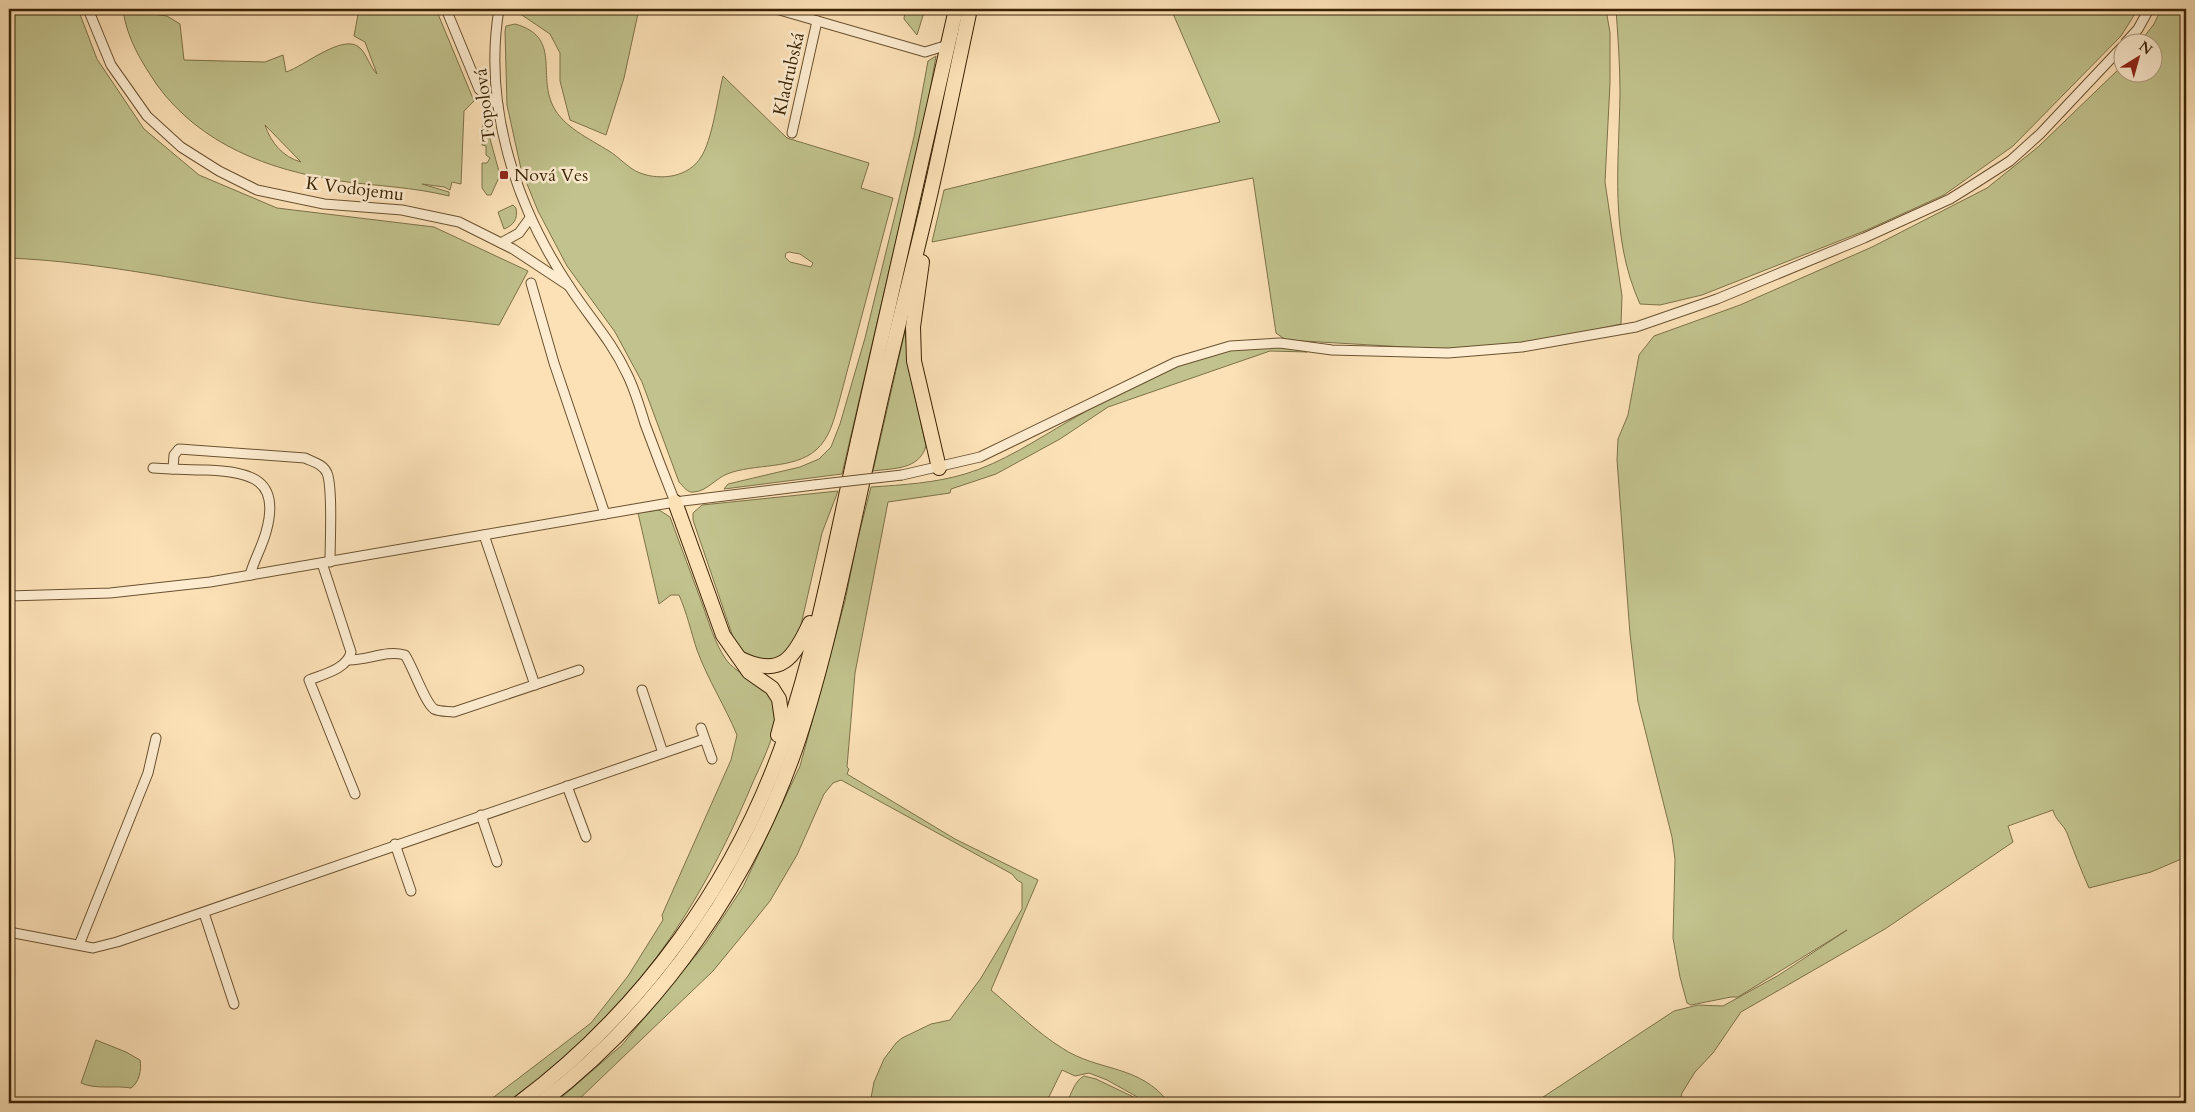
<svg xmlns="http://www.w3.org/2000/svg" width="2195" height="1112" viewBox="0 0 2195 1112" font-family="Cardo,serif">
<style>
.green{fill:#c1c28d;stroke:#7e7248;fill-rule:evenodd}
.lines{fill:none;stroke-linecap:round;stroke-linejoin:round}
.minor-casing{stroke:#6a5230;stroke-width:11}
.highway-casing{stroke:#3a2303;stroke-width:16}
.minor{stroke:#fdecd0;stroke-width:9}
.highway{stroke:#fce1b7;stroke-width:14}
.minor-bridge-casing{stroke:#6a5230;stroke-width:11;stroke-linecap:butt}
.minor-bridge{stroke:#fdecd0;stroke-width:9}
.poi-dot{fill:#8f2418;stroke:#fdecd0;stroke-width:2}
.labels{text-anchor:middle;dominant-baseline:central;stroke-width:5;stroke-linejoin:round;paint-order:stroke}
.street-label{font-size:18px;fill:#3a2303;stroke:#fdecd0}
.poi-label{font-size:18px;fill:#3a2303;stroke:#fdecd0;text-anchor:start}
</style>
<rect width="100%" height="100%" fill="#fce1b7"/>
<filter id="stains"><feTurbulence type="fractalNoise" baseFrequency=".004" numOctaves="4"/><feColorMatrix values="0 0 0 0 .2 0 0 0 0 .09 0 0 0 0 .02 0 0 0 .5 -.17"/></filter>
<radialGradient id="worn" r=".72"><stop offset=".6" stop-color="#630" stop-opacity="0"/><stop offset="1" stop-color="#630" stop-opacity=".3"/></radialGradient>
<g class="green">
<path d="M9 9H78L97 59 144 129 199 175 277 208 434 227 528 271 499 325C428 316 356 310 285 298 193 282 102 262 9 258Z"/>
<path d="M359 9H436L474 101 464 111 461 184 452 182 450 190 444 187 422 184 449 192V196C413 187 376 186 340 181 269 170 201 145 157 85 141 61 127 39 123 10L167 16 180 24 184 60 265 62 283 55 286 72C303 67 344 32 360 48 366 53 370 67 377 74L365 42 354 36ZM265 125 301 162C283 157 271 143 265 125Z"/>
<polygon points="513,9 639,9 624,78 606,135 570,120 560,81 560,53 550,34"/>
<polygon points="905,9 925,9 917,35 904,19"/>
<polygon points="1171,9 1606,9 1610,33 1610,83 1605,182 1622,296 1621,324 1540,341 1456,350 1286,340 1276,333 1253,178 932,242 944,190 1220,122"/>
<path d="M1616 9H2138L2121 36 2013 146 1944 195 1867 230 1702 295 1660 305 1640 304C1609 235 1619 165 1620 93 1620 65 1618 37 1616 9Z"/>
<path d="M2161 9H2186V857L2151 872 2089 888C2081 870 2074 852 2067 833 2064 825 2055 820 2053 810L2008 826 2013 842 1885 929 1741 1012 1713 1053 1695 1072 1682 1093 1680 1103H1534L1674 1011 1698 1005 1723 1006 1779 975 1847 930 1738 997H1731L1691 1005 1687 1003 1680 977 1673 938 1675 859 1672 837 1638 702 1630 634 1617 460 1618 439 1628 415 1639 355 1654 336 1740 305 1872 247 1987 188 2038 147 2122 66V72H2152V42H2140L2154 24Z"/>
<path d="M515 24C562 37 537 74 553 106 563 127 590 139 609 151 619 157 629 169 640 173 661 181 689 177 701 157 712 141 718 96 723 76L787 138 869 163 861 188 893 198 839 402C834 419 830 438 816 450 793 470 755 463 727 474 715 479 707 491 694 492 687 493 684 487 679 482L642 382 615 332 567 266 538 211 521 169 507 105 505 31 506 26ZM789 252 800 254 813 263 811 267 790 262 785 257 786 253Z"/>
<polygon points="936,56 927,107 842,474 724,489 728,484 800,467 819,459 831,447 840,424 865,338 914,137 928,61"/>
<polygon points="484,117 500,175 491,195 487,195 482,188 482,163 487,163 490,158 486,155 486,146 482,145 482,129"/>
<path d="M513 205 516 208C518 219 514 225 504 229L498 212Z"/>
<path d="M905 331 909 370 926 446C919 470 894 468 873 471Z"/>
<path d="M1278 346 1307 352 1270 351 1108 407 1060 439 996 474 951 489 950 493 888 502 855 673 847 767 849 769 847 774 955 839 1038 880 991 990C1012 1008 1039 1034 1062 1048 1098 1072 1140 1064 1169 1103H1148L1107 1080 1089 1073 1075 1076 1062 1070 1046 1103H870L874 1082 884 1059 896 1043 902 1038 931 1024 950 1020 981 978 1022 909V883L1017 880 1012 874 841 780 833 783 824 794 797 855 770 901 745 932 713 971 575 1103H555L622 1045 706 943 743 887 800 766 845 601 857 542 871 487C902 485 935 483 965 474 1002 463 1036 440 1069 421 1118 393 1179 356 1236 349 1250 347 1264 347 1278 346Z"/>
<polygon points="838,491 822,533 798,638 775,663 747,656 734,640 693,520 693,513 702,505"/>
<path d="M659 510 670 517C681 547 692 576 703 606 709 623 715 643 725 658 736 676 774 687 776 707 779 729 762 762 753 782 719 864 675 942 616 1007 585 1041 549 1070 515 1099L509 1103H486L591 1023 628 976 663 920 662 915 731 760 737 735C725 706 708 680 697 650 691 632 687 613 679 595H671L659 604 638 513Z"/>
<path d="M96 1040 126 1052 140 1060C142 1069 139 1083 131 1088 114 1085 97 1090 81 1083Z"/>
<path d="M1084 1076 1096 1079 1146 1103H1066C1072 1094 1074 1081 1084 1076Z"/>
</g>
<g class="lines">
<defs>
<g id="minor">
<polyline points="88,9 111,65 147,116 181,147 219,171 257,190 324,204 402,210 459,222 513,249 569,286"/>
<polyline points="446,9 479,89 498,105"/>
<path d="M499 9C483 106 515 205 569 286 589 317 611 340 627 374 635 390 640 408 645 424 655 451 665 477 675 502"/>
<polyline points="776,9 925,52 948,45"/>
<polyline points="2126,42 2138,29 2149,9"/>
<polyline points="792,133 817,21"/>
<polyline points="501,243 519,233 530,218"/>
<polyline points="531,283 554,363 605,514"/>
<path d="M153 468C171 469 189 470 207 470 251 472 281 479 266 532 262 547 254 560 250 575"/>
<path d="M173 469 174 455 179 449 305 458C313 462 323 464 327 473 333 488 330 542 330 562"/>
<polyline points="902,475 980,457 1176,362 1230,346 1280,343 1332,350 1448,353 1522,347 1636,327 1717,299 1864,238 1950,199 1974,184 2010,161 2040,134 2122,47"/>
<polyline points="484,535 535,685"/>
<path d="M322 563 351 652C347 669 324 674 309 680L355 794"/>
<polyline points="9,596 110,593 210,582 675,502 814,485"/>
<path d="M349 660C370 660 385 650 405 655 413 667 425 703 434 709 440 712 448 711 454 712L579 670"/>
<polyline points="642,690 663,753"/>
<polyline points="701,728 712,759"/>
<polyline points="567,786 586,837"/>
<polyline points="481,815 497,862"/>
<polyline points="395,844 411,891"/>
<polyline points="204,913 234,1004"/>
<polyline points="9,932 93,948 117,942 704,739"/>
<polyline points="79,945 148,773 156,738"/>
</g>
<g id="highway">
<polyline points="922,262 913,327 914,361 939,468"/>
<polyline points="675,502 723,635 749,672 772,688 779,699 782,720 778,735"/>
<path d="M741 659C781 678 794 658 810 623"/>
<path d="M519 1103C642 1011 736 881 786 735 818 640 836 539 858 441 891 297 924 153 956 9"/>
<path d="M541 1103C660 1012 752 880 799 738 832 637 852 525 876 421 892 348 911 276 928 204 943 139 956 74 970 9"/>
</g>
</defs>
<use href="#minor" class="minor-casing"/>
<use href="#highway" class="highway-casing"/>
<use href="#minor" class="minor"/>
<use href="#highway" class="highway"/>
<defs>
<polyline id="minor-bridge" points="814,485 902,475"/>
</defs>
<use href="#minor-bridge" class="minor-bridge-casing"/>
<use href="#minor-bridge" class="minor-bridge"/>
</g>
<rect class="poi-dot" x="499" y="170" width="10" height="10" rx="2.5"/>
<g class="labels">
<g class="street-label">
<text transform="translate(789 74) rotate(-77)">Kladrubská</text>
<text transform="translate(485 105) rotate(-97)">Topolová</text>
<text transform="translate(355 189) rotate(7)">K Vodojemu</text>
</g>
<g class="poi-label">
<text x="514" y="175">Nová Ves</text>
</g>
</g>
<rect width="2195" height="1112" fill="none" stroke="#fce1b7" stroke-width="30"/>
<rect x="10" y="10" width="2175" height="1092" fill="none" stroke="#3a2303" stroke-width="2.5"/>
<rect x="15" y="15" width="2165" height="1082" fill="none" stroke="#3a2303"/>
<g transform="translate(2138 58) rotate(37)"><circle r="24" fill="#fdecd0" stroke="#af9c7e"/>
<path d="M0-4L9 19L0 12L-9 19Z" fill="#8f2418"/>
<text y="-8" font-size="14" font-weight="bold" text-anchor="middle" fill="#3a2303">N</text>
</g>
<rect width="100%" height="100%" filter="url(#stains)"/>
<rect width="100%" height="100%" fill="url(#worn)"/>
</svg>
